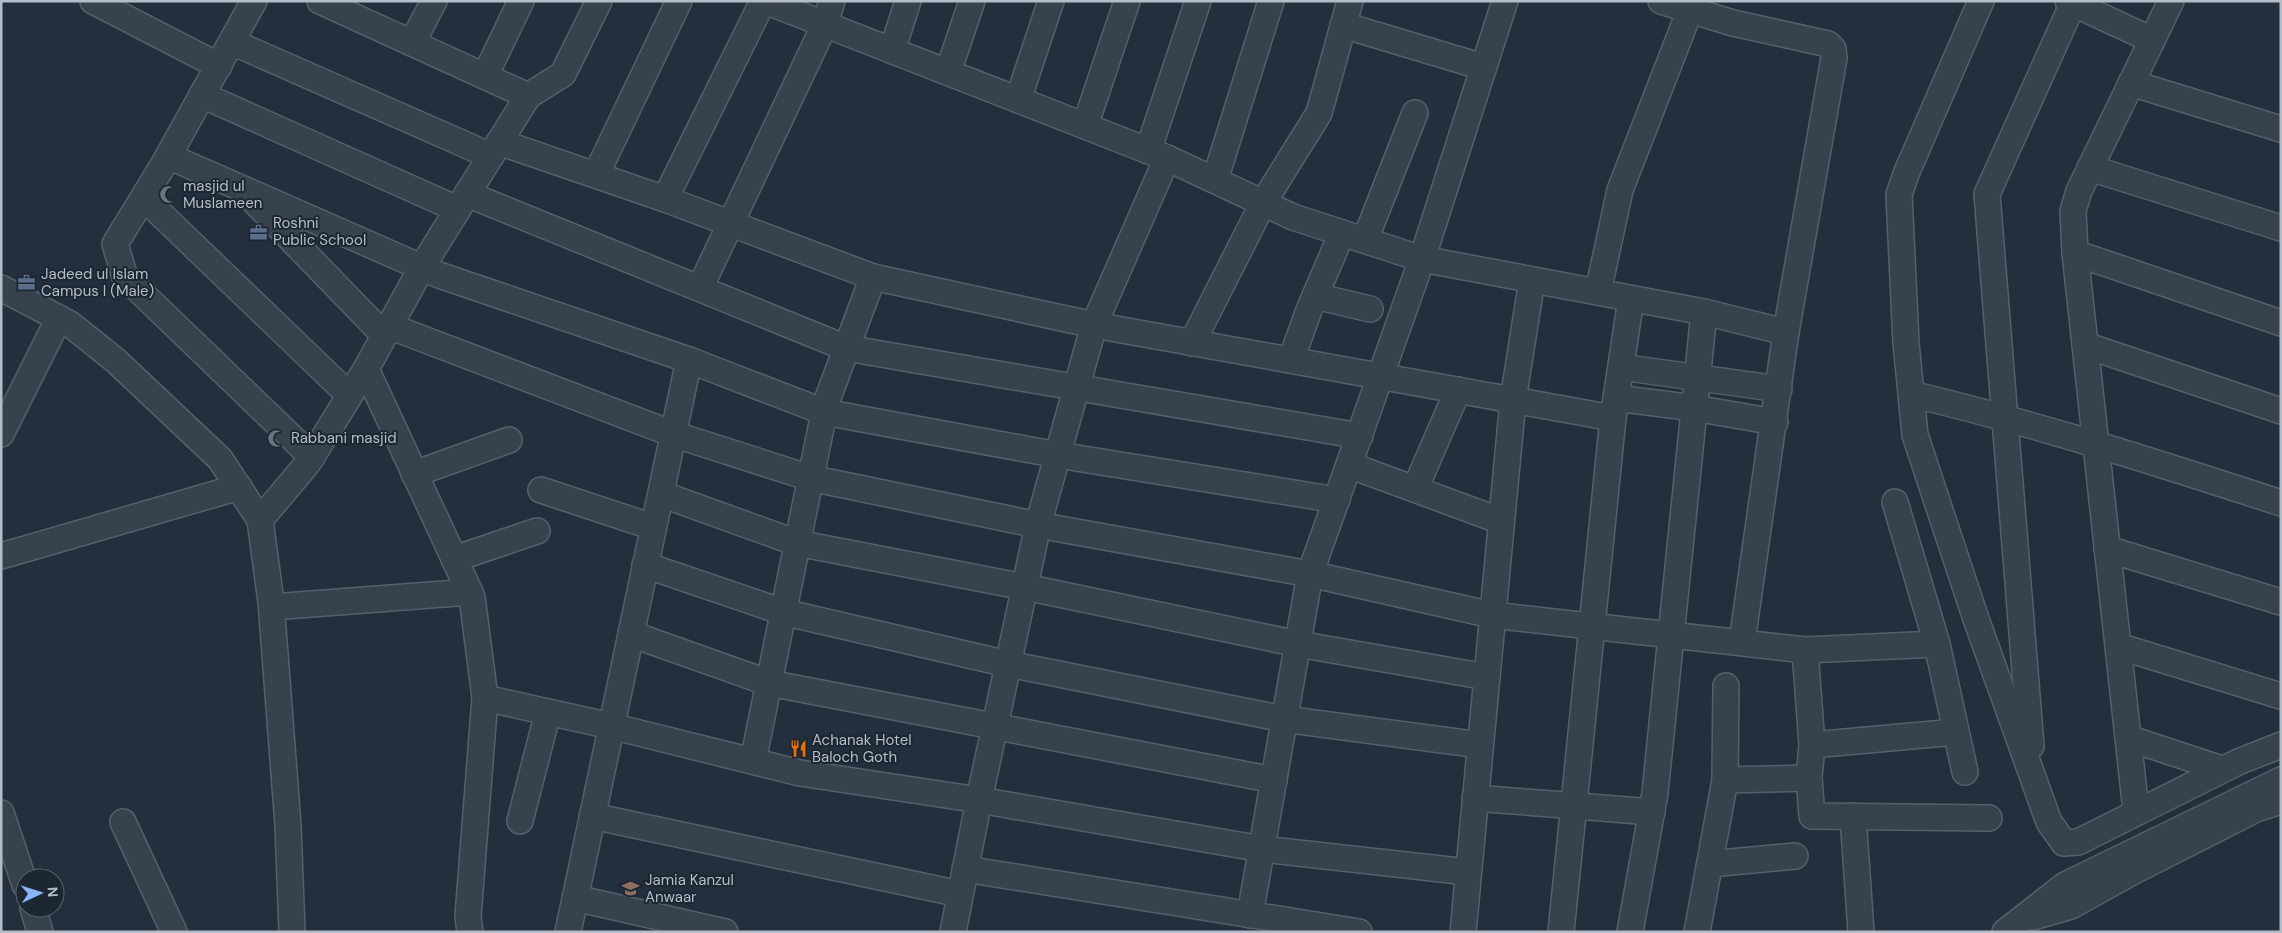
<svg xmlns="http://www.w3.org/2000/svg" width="2282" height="933" viewBox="0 0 2282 933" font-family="'DM Sans',sans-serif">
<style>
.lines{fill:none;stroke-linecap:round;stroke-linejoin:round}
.minor-casing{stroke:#565f6c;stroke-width:28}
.minor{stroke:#38414e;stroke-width:25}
.labels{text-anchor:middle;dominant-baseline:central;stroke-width:4;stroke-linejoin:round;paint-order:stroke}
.poi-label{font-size:15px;fill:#b4bcc9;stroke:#1d2633;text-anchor:start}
</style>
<rect width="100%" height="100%" fill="#242f3e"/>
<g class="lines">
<defs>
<g id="minor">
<polyline points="93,1 219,66"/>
<polyline points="254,1 165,162 115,244 125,277 312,457"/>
<polyline points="320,1 528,96"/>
<polyline points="765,1 1167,158 1293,217 1422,259 1704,312 1786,332"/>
<polyline points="1661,1 1733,23 1828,44 1833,49 1834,58 1786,332 1742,642"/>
<polyline points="1981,1 1906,174 1899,195 1906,343 1915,435 1976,619 2049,822 2064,843 2078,842 2238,762 2281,745"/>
<polyline points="2068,1 2152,40"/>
<polyline points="1343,25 1483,67"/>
<polyline points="232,42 491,156"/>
<polyline points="412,43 434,1"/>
<polyline points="892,51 908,1"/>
<polyline points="948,72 972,1"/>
<polyline points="485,76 521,1"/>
<polyline points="2131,83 2281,129"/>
<polyline points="202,95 457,209"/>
<polyline points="1018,100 1051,1"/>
<polyline points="1085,126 1127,1"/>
<polyline points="499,142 665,199 873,277 1094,325 1613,418"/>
<polyline points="1148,151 1198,1"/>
<polyline points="168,156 439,275 689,360 824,412 1058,455 1337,500"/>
<polyline points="2090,168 2281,228"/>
<polyline points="596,175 679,1"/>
<polyline points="1215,180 1271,1"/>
<polyline points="467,194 846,348 1360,436"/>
<polyline points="144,198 349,395"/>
<polyline points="252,199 384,335"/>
<polyline points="665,199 763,1"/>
<polyline points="1365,240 1415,113"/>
<polyline points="2075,253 2281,323"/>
<polyline points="1,288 70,324 115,360 220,459 260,520 271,602 288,825 292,932"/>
<polyline points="700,288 825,24 832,1"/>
<polyline points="1598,292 1620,190 1690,10"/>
<polyline points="1315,296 1370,309"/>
<polyline points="389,326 673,434 810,478 1038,525 1310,574 1492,615 1805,650 1937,644"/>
<polyline points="1192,343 1263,203 1319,113 1350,1"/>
<polyline points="2085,345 2281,411"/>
<polyline points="1291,360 1309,310 1342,233"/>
<polyline points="1621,367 1779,389"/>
<polyline points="366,369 472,597 485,698 611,726 800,773 979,800 1262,849 1468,872"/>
<path d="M1911 394C2037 424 2158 463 2281 503"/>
<polyline points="1616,398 1694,408 1775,422"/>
<polyline points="1,434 59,318"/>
<polyline points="1349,465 1501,521"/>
<polyline points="414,474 509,440"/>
<polyline points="1415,489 1458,390"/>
<polyline points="541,490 653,527"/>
<polyline points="661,494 797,543 1025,587 1298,644 1487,677"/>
<polyline points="1895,502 1937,644 1965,772"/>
<polyline points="260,520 308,463 366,369 422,267 528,96 563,74 599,1"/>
<polyline points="2107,549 2281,602"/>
<polyline points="1,556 239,487"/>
<polyline points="454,559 537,531"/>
<polyline points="645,565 783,612 1008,664 1284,719 1480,745"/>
<polyline points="272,607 470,592"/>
<polyline points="631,634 769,683 1274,780"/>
<polyline points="2118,646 2281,696"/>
<polyline points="1805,650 1812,745 1809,778 1812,816 1989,818"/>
<polyline points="2128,738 2222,769"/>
<polyline points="1812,745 1956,732"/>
<polyline points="2031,746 1987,194 2074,1"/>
<polyline points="753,761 826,403 873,277"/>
<polyline points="1725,780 1809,778"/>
<polyline points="1475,798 1652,812"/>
<polyline points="2136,811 2075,253 2073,211 2079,191 2171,1"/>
<polyline points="1,813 25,885"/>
<polyline points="592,816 960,894"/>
<polyline points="1853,816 1861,932"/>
<polyline points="520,821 548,712"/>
<polyline points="123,822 174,932"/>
<polyline points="1710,864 1795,856"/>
<polyline points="965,869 1359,932"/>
<polyline points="575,898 725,932"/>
<polyline points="33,908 40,932"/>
<polyline points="1250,915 1310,574 1422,259 1505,1"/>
<polyline points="2033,917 2071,906 2132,872 2256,809 2281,801"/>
<polyline points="470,932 468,916 485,698"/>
<polyline points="568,932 689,360"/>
<polyline points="953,932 979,800 1038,525 1094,325 1167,158"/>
<polyline points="1463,932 1513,400 1532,280"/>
<polyline points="1561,932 1613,418 1631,299"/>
<polyline points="1630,932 1655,793 1704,312"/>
<polyline points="1697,932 1725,780 1726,686"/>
<polyline points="2005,932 2065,885 2281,780"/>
</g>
</defs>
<use href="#minor" class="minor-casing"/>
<use href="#minor" class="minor"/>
</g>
<defs>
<symbol id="mosque-bare" viewBox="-9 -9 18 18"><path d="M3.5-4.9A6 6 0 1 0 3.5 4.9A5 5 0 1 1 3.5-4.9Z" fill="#6b7280" stroke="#1d2633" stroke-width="2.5" paint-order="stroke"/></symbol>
<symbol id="office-bare" viewBox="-9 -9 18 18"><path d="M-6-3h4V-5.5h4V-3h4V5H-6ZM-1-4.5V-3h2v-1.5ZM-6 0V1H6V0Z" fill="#5c6f8a" stroke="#1d2633" stroke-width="2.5" paint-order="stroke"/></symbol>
<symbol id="restaurant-bare" viewBox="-9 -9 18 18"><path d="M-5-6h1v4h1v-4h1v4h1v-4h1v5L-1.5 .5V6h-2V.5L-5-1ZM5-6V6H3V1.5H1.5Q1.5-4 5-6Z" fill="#e8710a" stroke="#1d2633" stroke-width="2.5" paint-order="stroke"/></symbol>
<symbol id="university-bare" viewBox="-9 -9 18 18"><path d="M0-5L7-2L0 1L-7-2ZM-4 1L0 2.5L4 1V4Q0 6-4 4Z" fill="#8d6e63" stroke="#1d2633" stroke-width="2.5" paint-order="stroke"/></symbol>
</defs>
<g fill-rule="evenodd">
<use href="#mosque-bare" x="156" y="182" width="25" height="25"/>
<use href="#office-bare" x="246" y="220" width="25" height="25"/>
<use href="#office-bare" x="14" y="270" width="25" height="25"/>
<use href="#mosque-bare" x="264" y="426" width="25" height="25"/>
<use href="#restaurant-bare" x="786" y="736" width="25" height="25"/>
<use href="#university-bare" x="618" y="876" width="25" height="25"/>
</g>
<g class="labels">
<g class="poi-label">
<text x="183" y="186">masjid ul<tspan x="183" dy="17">Muslameen</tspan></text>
<text x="273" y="223">Roshni<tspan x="273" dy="17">Public School</tspan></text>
<text x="41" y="274">Jadeed ul Islam<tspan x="41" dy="17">Campus I (Male)</tspan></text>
<text x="291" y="438">Rabbani masjid</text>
<text x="812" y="740">Achanak Hotel<tspan x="812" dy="17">Baloch Goth</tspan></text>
<text x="645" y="880">Jamia Kanzul<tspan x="645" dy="17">Anwaar</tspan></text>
</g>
</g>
<rect width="2282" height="933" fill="none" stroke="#b4bcc9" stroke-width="5"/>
<g transform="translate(40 893) rotate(86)"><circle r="24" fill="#1d2633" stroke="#59626f"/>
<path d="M0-4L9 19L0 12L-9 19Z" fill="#8ab4f8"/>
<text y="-8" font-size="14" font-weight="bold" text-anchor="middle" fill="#b4bcc9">N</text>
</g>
</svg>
